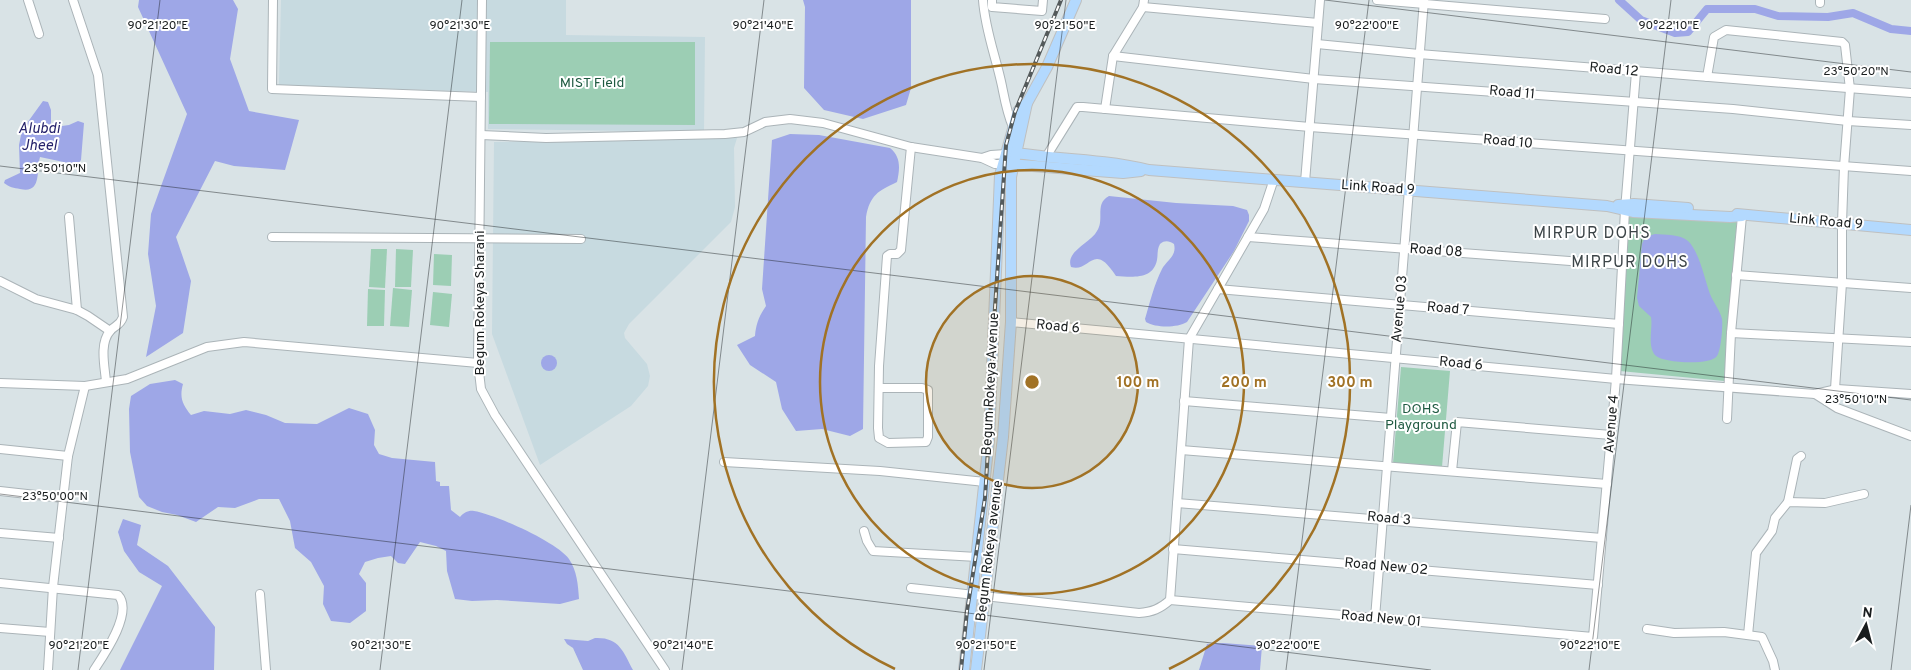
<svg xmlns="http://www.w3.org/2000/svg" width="1911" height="670" viewBox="0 0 1911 670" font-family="Overpass,sans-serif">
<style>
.built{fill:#c7dae0}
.park{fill:#9cceb4}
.water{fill:#9ea7e7}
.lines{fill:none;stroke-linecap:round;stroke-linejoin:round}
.canal{stroke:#9ea7e7;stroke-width:8}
.minor-casing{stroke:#abb4b8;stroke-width:10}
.major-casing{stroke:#bfc0c0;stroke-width:12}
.minor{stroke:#fff;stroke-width:8}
.major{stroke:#b3d9fe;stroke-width:10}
.rail-casing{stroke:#545a5b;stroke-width:4}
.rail{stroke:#fff;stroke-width:2;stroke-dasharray:5.5;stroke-linecap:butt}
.ticks{fill:none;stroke:#191d1e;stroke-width:1;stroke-opacity:0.45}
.ring{fill:none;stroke:#a17225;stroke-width:2.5}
.labels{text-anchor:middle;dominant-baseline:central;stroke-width:4;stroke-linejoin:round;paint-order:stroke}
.street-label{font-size:14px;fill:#191d1e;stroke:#fff}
.park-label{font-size:14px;fill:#1f5a41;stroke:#fff}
.water-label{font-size:15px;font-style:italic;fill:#25226b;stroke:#fff}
.quarter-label{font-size:16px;letter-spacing:1px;fill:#3d4548;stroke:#fff}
.ticks-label{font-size:12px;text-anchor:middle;fill:#191d1e;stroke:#fff;stroke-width:4;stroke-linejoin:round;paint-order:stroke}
.centre{fill:#a17225;stroke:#fff;stroke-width:2.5}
.ring-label{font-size:15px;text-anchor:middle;font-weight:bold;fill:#a17225;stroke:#fff;stroke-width:4;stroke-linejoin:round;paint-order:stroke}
</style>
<rect width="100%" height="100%" fill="#d9e3e6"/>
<g class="built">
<polygon points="281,0 566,0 566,35 705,37 704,132 488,129 488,92 279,85"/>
<polygon points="737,138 734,148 735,207 731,222 629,324 624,333 625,338 647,364 650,376 648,386 631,406 540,465 492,334 494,142"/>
</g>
<g class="park">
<polygon points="490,42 695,42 695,125 489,124"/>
<polygon points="1627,214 1737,219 1724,381 1620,371"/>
<polygon points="371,249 387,249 385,288 369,287"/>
<polygon points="396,249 413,250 411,287 395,287"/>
<polygon points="434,254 452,255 451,286 433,285"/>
<polygon points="393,288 412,290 409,327 390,326"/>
<polygon points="368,289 385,290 384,326 367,326"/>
<polygon points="433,292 452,294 449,327 430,325"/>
<polygon points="1401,367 1450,371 1442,467 1393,463"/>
</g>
<g class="water">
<polygon points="139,0 233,0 238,9 230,59 249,111 299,120 285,170 234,166 215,161 176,237 191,281 183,333 146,357 156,306 148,254 151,214 187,114 138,7"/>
<polygon points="803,0 911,0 911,88 906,105 863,119 824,110 804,88 805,7"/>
<path d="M43 101 48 102 51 110V123L55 127 69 125 78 121 84 123 81 160 78 164H73L40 157C36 172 42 194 20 189 14 188 9 187 4 183L5 180 20 173 19 145 22 130Z"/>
<path d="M790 134 819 135 890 148C901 157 900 168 897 182 878 191 870 195 866 217L863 429 850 436 822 429 796 431 782 409 776 382 750 365 737 345 755 336C756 324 759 316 766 306L762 289 772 140Z"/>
<path d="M1109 196 1176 203 1233 206 1247 210 1249 215V221L1234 251 1187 322C1177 328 1156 328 1146 322L1145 319C1150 302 1154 285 1162 269 1167 260 1177 256 1174 244 1169 241 1165 240 1160 244 1157 249 1158 254 1157 260 1153 280 1132 277 1116 276 1093 240 1090 273 1071 267 1065 251 1091 243 1097 231 1105 219 1094 204 1109 196Z"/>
<path d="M1655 234C1665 235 1680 234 1688 241 1699 251 1705 280 1710 294 1713 302 1720 310 1722 319 1723 326 1721 350 1717 356 1711 366 1661 363 1655 355 1647 345 1653 329 1651 317L1639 306 1637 298 1642 244 1645 237Z"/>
<circle cx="549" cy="363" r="8"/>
<path d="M175 380 183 384C179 398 183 405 191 415L204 411 230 414 246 410 266 415 285 423 317 424 349 408 368 414 375 430 374 445 379 454 392 458 435 462 436 481 440 482V486H449L451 510 460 517C463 513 469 510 474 511 494 514 557 542 569 559 577 571 578 584 579 599L560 604 497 600 472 601 455 599 447 571 446 551 436 546 420 542 405 564 398 563 391 556 378 558 365 562 359 574 366 583V611L350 623 331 621 323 604 324 586 311 562 295 548 290 521 279 499H259L235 508 218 507 196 522 177 515 162 512 147 506 139 497 130 452 129 409 131 396 150 384Z"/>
<polygon points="123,519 141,525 137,545 168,566 215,627 214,670 120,670 162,586 139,572 124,551 118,532"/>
<path d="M595 638C619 637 623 651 633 670H583L573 648 567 644 564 639 588 641Z"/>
<polygon points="1223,643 1262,646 1260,670 1199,670 1207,644"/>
</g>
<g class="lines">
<polyline class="canal" points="1619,0 1641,20 1675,33 1688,32 1707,9 1755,9 1778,16 1828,17 1853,13 1891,29 1911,31"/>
<defs>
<g id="minor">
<polyline points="28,0 39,34"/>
<path d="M73 0 98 75 123 317C120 326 115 325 110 331 99 344 105 367 106 382"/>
<polyline points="273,0 272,89 481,97"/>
<polyline points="482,0 478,363 481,389 495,415 665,670"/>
<path d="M983 0C985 30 996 57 1002 86 1005 101 1007 113 1013 127"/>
<polyline points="992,0 992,7 1042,11 1043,0"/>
<polyline points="1377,0 1605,19"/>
<polyline points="1820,3 1820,0"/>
<polyline points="1143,7 1318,23"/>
<polyline points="1317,44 1419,54 1911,93"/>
<polyline points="1113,56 1314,79 1733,109 1848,121 1911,125"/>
<polyline points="1707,77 1714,37 1726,30 1842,42 1845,45 1850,89 1844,167 1842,223 1842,283 1835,389"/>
<polyline points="1105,109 1113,56 1143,7 1144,0"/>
<polyline points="481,135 546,138 725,134 744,132 765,122 790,119 823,123 911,147 982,158 995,164 1003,164"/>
<polyline points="1046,157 1077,107 1083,107 1310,127 1911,171"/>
<polyline points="982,158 991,155 1006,154"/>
<polyline points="1305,182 1320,0"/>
<polyline points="69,217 77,310"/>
<polyline points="272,237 581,239"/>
<polyline points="1248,237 1623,265"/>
<polyline points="1736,275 1911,288"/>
<polyline points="0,281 36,299 77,310 88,316 110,331"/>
<polyline points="1218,289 1619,324"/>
<polyline points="1011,322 1616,379 1815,394 1837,389 1911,394"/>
<polyline points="1731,333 1911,342"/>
<polyline points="0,383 85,386 127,379 207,347 244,342 478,363"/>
<polyline points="879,388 922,388 928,390 928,437 926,442 888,443 879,438 878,428 879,366 887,256 890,254 897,254 901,250 911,147"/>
<polyline points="1815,394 1837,408 1911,436"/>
<polyline points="1184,401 1391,418"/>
<polyline points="1727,419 1731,333 1742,216"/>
<polyline points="0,449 68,456"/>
<polyline points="1181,450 1607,484"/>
<polyline points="724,462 880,471 985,482"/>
<polyline points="1452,471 1457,422 1611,435"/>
<polyline points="0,491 63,498"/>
<polyline points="1788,502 1797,459 1801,456"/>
<polyline points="1177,503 1602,538"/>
<polyline points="864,531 867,541 873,551 977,557"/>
<polyline points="0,533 59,538"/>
<polyline points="1173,549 1598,585"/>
<path d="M0 583 118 595C134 612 104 655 94 670"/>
<path d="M911 588 1139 613C1152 612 1160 609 1170 600L1189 339 1264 209 1274 179"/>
<polyline points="260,594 266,670"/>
<polyline points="1170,600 1593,637 1616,379 1625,210 1636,72"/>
<polyline points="1375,618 1424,0"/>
<polyline points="0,628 50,632"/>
<polyline points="1647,629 1674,633 1724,632 1762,637 1773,661 1775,670"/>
<polyline points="1748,635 1756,553 1772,531 1775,518 1788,502 1825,503 1864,494"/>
<polyline points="48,670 53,587 68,456 85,386"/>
</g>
<g id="major">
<path d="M1006 154C1021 152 1034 156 1049 157 1084 160 1115 162 1149 170L1607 206 1633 212 1730 217 1742 216"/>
<polyline points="1008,164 1123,173 1141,171"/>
<polyline points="1618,205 1634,204 1688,208"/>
<polyline points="1737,214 1911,230"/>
<polyline points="964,670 989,440 1000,175 1018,111 1027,103 1047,67 1076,0"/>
<polyline points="976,670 1003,437 1011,322 1011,177 1027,103"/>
</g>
</defs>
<use href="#minor" class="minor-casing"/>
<use href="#major" class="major-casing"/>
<use href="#minor" class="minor"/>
<use href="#major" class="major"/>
<defs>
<polyline id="rail" points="961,670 967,611 985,498 991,401 993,337 1006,145 1015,112 1061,0"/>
</defs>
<use href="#rail" class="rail-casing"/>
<use href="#rail" class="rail"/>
</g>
<path class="ticks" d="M1325 0 1911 72M0 166 1911 400M0 494 1431 670M78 670 160 0M380 670 462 0M682 670 764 0M984 670 1066 0M1286 670 1369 0M1589 670 1671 0M1891 670 1911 505"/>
<circle cx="1032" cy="382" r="106" fill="#a17225" fill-opacity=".12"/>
<g class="ring">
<circle cx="1032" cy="382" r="106"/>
<circle cx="1032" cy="382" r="212"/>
<path d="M895 669A318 318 0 1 1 1169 669"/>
</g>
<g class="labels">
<g class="street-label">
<text transform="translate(1614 70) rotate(5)">Road 12</text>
<text transform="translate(1512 93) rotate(5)">Road 11</text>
<text transform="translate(1508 142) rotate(5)">Road 10</text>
<text transform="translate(1378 188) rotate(4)">Link Road 9</text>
<text transform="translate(1826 222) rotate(5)">Link Road 9</text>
<text transform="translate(1436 251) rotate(4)">Road 08</text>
<text transform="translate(480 303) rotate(-90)">Begum Rokeya Sharani</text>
<text transform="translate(1400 309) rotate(-85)">Avenue 03</text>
<text transform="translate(1448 309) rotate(5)">Road 7</text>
<text transform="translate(1058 327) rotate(5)">Road 6</text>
<text transform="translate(1461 364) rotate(5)">Road 6</text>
<text transform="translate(991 384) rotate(-87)">Begum Rokeya Avenue</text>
<text transform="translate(1612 424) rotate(-85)">Avenue 4</text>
<text transform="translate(1389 519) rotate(5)">Road 3</text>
<text transform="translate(990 551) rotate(-83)">Begum Rokeya avenue</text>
<text transform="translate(1386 567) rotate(5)">Road New 02</text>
<text transform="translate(1381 619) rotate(5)">Road New 01</text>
</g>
<g class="park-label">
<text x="592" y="83">MIST Field</text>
<text x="1421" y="409">DOHS<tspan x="1421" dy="16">Playground</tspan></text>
</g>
<g class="water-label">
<text x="39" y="129">Alubdi<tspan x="39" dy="17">Jheel</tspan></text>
</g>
<g class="quarter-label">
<text x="1592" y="234">MIRPUR DOHS</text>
<text x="1630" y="263">MIRPUR DOHS</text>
</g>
</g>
<g class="ticks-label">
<text x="158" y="29">90°21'20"E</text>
<text x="460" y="29">90°21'30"E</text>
<text x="763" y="29">90°21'40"E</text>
<text x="1065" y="29">90°21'50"E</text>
<text x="1367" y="29">90°22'00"E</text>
<text x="1669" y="29">90°22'10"E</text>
<text x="1856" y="75">23°50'20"N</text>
<text x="55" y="172">23°50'10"N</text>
<text x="1856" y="403">23°50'10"N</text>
<text x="55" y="500">23°50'00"N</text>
<text x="79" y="649">90°21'20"E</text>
<text x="381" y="649">90°21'30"E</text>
<text x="683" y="649">90°21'40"E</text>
<text x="986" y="649">90°21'50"E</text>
<text x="1288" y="649">90°22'00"E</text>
<text x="1590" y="649">90°22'10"E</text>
</g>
<circle cx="1032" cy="382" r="8" class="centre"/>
<g class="ring-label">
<text x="1138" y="387">100 m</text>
<text x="1244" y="387">200 m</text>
<text x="1350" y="387">300 m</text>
</g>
<g transform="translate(1866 625) rotate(7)" stroke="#ffffff" stroke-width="4" paint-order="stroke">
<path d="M0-4L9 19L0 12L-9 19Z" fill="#191d1e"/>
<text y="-8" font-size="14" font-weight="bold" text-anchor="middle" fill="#191d1e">N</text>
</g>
</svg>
